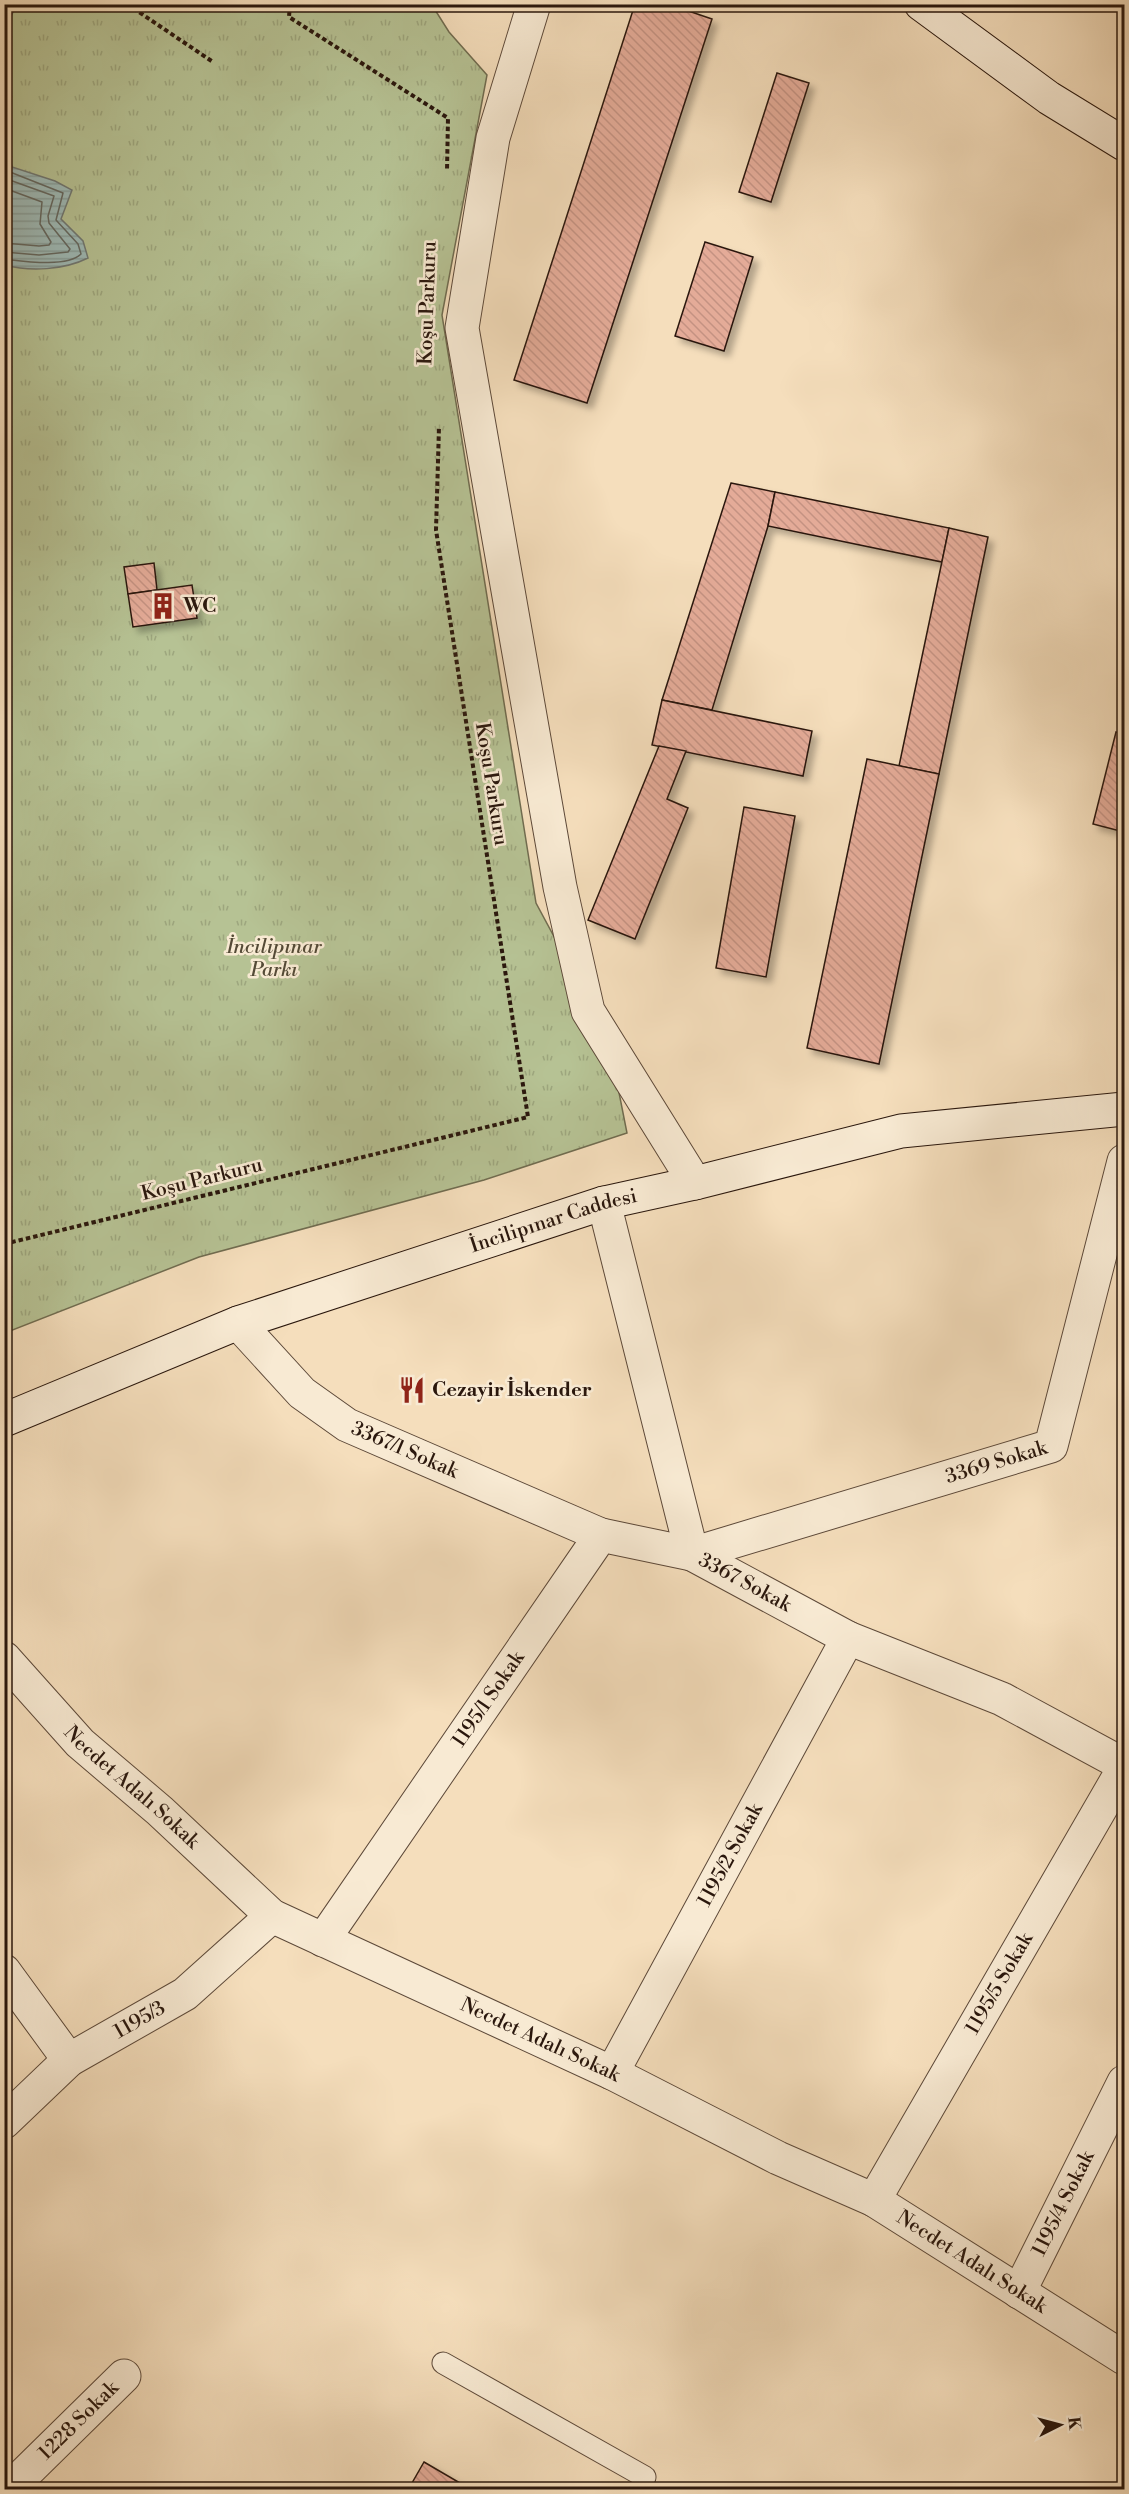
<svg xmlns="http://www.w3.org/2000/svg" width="1129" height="2494" viewBox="0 0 1129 2494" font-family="'Libre Bodoni',serif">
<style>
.grass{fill:url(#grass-tufts);stroke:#706c50;stroke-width:1.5}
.water{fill:url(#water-rules);stroke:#707974;stroke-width:1.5}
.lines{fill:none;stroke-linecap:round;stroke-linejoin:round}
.shore{stroke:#646962;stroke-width:1.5}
.building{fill:url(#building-back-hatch);stroke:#2a170d;stroke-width:1.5;filter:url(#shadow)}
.lane-casing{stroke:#5d4939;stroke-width:23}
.street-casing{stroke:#5d4939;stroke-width:35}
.secondary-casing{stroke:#2a170d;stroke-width:35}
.path{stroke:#2a170d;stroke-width:4;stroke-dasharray:4.5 3;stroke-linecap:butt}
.lane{stroke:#f8ead3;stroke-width:21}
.street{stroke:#f8ead3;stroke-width:33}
.secondary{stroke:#f8ead3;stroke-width:33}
.labels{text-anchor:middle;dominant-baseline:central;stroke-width:5;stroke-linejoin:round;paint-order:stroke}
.street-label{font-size:20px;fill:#2a170d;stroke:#f8ead3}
.poi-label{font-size:20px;font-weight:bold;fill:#2a170d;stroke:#f8ead3;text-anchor:start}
.park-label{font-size:20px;font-style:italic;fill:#544a36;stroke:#f8ead3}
</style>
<defs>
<pattern id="grass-tufts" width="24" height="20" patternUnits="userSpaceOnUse" patternTransform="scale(1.5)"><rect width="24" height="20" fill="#b6c294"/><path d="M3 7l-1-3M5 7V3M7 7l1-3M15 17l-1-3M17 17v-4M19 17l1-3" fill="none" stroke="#9da67e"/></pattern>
<pattern id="water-rules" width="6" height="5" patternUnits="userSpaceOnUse" patternTransform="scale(1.5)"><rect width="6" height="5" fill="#9ebbb8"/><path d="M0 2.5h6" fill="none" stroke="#88a09d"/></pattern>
<pattern id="building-back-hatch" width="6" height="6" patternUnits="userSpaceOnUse" patternTransform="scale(1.5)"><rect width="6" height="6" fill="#e4ab98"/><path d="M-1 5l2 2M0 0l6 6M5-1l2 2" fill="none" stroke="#c49282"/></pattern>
<filter id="shadow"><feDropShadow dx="5.5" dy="5.5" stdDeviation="3" flood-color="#0004"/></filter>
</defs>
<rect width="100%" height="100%" fill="#f5debc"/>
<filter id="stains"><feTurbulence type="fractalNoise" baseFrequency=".00333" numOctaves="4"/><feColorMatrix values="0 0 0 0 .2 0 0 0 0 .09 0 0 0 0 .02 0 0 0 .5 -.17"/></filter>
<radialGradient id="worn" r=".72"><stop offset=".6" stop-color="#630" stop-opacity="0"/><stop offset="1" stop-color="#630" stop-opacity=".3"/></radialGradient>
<polygon class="grass" points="5,5 432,5 449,32 487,75 442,315 536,903 608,1037 627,1133 484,1180 199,1257 5,1333"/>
<g class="water">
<polygon points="5,4 17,5 10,18 10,75 5,96"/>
<path d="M5 138 12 167 55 181 72 190 61 219 83 241 88 258C64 270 30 272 5 265Z"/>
</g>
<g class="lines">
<g class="shore">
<path d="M4 161 10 172 63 193 56 220 78 244 81 254C67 268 22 261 4 259"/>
<polyline points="4,178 54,196 48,216 49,223 70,249 68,252 39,255 4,252"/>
<polyline points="4,188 42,202 40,224 51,242 49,245 39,246 4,243"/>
</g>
</g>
<g class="building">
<polygon points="635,4 668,4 712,19 587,403 514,380"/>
<polygon points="777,73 809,83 771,202 739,192"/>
<polygon points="705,242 753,257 724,351 675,336"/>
<polygon points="731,483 775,492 768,526 712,710 662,700"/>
<polygon points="775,492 949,528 942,562 768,526"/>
<polygon points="949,528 988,537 939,774 899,766"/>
<polygon points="154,563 157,590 128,594 124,567"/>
<polygon points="192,585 197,618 133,627 128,594"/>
<polygon points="662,700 812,731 803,776 652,745"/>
<polygon points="1116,732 1124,734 1124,832 1093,824"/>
<polygon points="659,746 686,751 667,799 688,808 635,939 588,920"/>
<polygon points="867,759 939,774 879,1064 807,1048"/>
<polygon points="744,807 795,816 766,977 716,968"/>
<polygon points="424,2462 472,2490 408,2490"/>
</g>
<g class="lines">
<defs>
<polyline id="lane" points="443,2363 645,2477 640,2490"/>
<g id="street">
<polyline points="534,4 493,138 462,328 560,887 588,1011 695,1183"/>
<path id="s1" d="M604 1203 692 1554 848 1638 1002 1699 1124 1765"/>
<path id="s2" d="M238 1323 302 1393 347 1425 601 1535"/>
<path id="s3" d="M4 1658 80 1743 160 1811 272 1916 612 2073 778 2158 874 2200 1124 2358"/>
<path id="s4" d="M323 1940 601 1535 692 1554 1051 1446 1124 1161"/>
<polyline points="4,1971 69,2060"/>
<path id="s5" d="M612 2073 848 1638"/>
<path id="s6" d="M4 2122 69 2060 185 1994 272 1916"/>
<path id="s7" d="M874 2200 1124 1768"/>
<path id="s8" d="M1019 2292 1124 2082"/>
<path id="s9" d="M8 2490 124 2376"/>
</g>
<g id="secondary">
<polyline points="921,4 1049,98 1124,144"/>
<path id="s10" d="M4 1420 238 1323 604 1203 695 1183 901 1131 1124 1109"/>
</g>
</defs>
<use href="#lane" class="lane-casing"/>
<use href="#street" class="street-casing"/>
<use href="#secondary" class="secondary-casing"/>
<g class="path">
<polyline points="127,4 213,62"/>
<polyline points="290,4 289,17 448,118 447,171"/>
<polyline points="4,1244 528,1117 436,530 439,427"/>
</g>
<use href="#lane" class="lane"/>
<use href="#street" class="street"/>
<use href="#secondary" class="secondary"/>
</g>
<defs>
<symbol id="building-bare" viewBox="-9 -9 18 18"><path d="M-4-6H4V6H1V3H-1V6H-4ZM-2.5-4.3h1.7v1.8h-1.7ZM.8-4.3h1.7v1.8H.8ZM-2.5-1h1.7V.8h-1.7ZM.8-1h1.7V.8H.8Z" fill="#8f2418" stroke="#f8ead3" stroke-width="2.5" paint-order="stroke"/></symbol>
<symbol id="restaurant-bare" viewBox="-9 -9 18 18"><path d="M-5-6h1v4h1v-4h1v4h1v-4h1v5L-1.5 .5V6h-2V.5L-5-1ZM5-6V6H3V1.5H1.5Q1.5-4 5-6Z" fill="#8f2418" stroke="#f8ead3" stroke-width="2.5" paint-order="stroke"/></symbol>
</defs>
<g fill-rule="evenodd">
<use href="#building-bare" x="144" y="587" width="38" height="38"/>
<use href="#restaurant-bare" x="393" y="1371" width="38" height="38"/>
</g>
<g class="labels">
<g class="street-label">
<text transform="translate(428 303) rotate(-88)">Koşu Parkuru</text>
<text transform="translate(491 784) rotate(81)">Koşu Parkuru</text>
<text transform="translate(202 1180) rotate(-14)">Koşu Parkuru</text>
<text stroke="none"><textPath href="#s10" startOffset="585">İncilipınar Caddesi</textPath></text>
<text stroke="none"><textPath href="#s2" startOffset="213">3367/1 Sokak</textPath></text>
<text stroke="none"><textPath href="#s4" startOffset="902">3369 Sokak</textPath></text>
<text stroke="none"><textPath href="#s1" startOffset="422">3367 Sokak</textPath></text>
<text stroke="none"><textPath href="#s4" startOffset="292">1195/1 Sokak</textPath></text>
<text stroke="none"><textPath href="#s3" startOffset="182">Necdet Adalı Sokak</textPath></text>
<text stroke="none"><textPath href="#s5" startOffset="248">1195/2 Sokak</textPath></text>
<text stroke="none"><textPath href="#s7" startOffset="250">1195/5 Sokak</textPath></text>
<text stroke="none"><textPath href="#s6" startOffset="171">1195/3</textPath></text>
<text stroke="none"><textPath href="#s3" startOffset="668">Necdet Adalı Sokak</textPath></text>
<text stroke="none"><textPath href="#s8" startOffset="99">1195/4 Sokak</textPath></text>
<text stroke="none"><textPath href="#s3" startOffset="1154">Necdet Adalı Sokak</textPath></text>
<text stroke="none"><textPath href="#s9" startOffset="99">1228 Sokak</textPath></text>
</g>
<g class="poi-label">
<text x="183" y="606">WC</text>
<text x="432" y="1390">Cezayir İskender</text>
</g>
<g class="park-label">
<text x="274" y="947">İncilipınar<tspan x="274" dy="23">Parkı</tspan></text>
</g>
</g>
<rect width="1129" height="2494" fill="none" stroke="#f5debc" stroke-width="24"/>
<rect x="6" y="6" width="1117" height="2482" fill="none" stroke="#2a170d" stroke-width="3"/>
<rect x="12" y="12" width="1105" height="2470" fill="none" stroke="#2a170d" stroke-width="1.5"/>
<g transform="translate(1060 2425) rotate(84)" stroke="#f8ead3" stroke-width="4.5" paint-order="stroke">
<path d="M0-4.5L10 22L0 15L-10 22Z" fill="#2a170d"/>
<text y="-9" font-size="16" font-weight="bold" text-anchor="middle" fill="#2a170d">K</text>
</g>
<rect width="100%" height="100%" filter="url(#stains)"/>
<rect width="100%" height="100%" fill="url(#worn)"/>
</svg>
